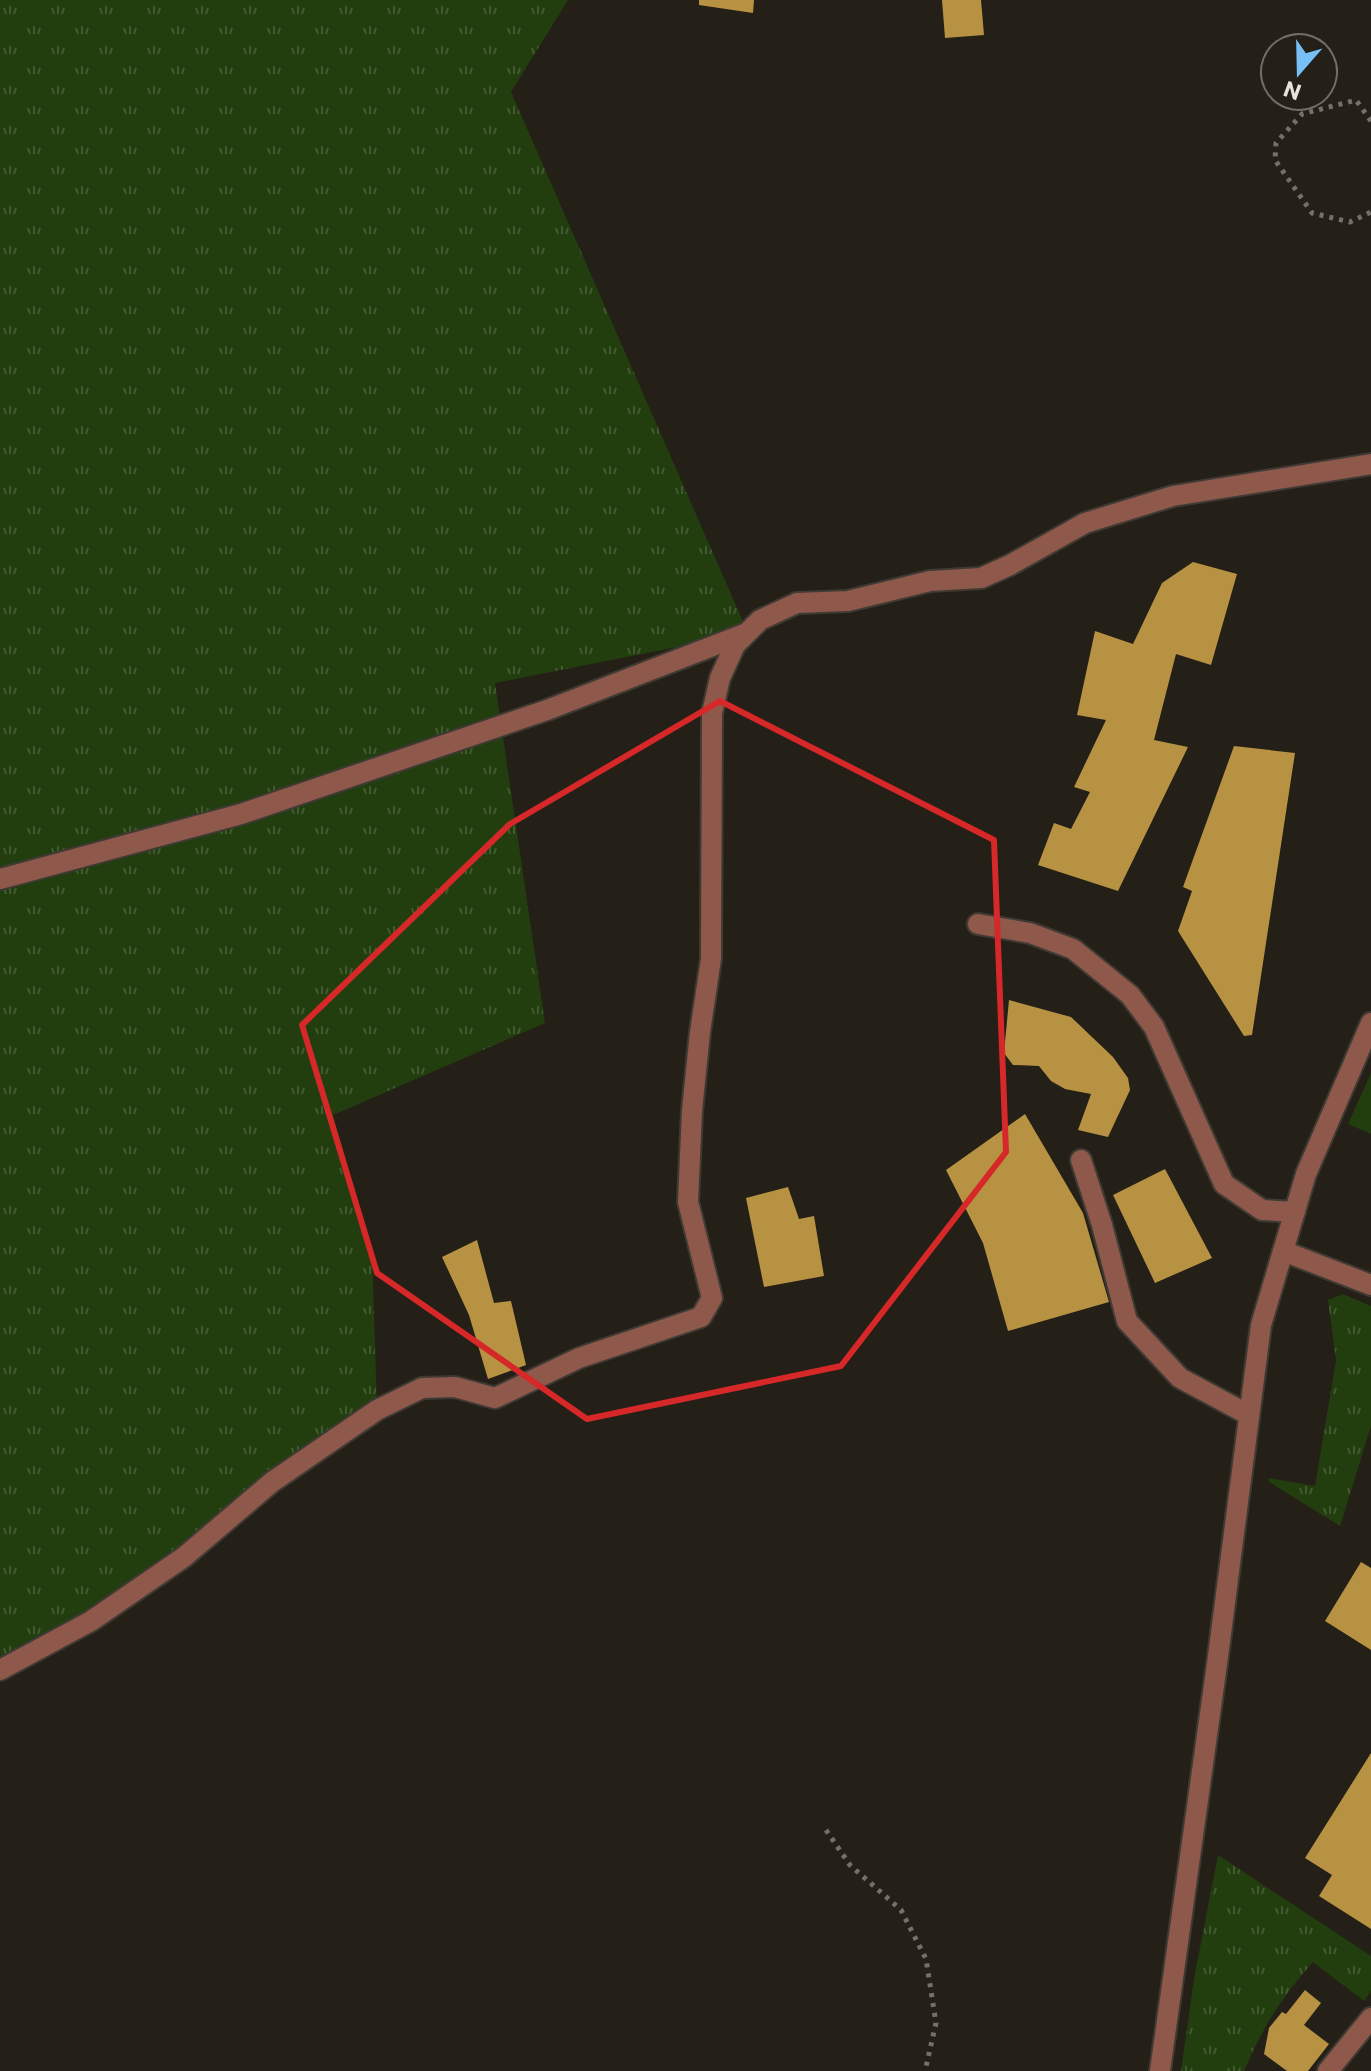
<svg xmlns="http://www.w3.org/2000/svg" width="1371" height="2071" viewBox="0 0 1371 2071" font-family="Commissioner,sans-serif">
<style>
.grass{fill:url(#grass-tufts)}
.pitch{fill:#223e0e}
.building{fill:#b79243}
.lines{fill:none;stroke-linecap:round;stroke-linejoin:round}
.minor-casing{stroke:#3f3a33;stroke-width:24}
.path{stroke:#75716a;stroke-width:5;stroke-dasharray:4 6;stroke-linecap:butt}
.minor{stroke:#8e584a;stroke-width:20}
.marked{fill:none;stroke:#d62828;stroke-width:6;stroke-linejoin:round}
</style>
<defs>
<pattern id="grass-tufts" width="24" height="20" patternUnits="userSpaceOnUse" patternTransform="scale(2)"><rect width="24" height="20" fill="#223e0e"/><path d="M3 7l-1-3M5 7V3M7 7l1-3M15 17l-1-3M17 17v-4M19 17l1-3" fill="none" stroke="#425a31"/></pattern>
</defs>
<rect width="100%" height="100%" fill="#241f17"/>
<g class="grass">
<polygon points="0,0 568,0 511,92 748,633 495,683 545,1023 333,1115 372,1251 377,1410 184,1557 0,1670"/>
<polygon points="1343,1294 1371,1306 1371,1426 1340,1526 1269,1482 1269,1478 1315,1486 1336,1361 1328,1300"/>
<path d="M1218 1855 1371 1956V1991L1364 2001 1313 1962C1281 1998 1263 2027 1244 2071H1181L1194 1979Z"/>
</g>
<polygon class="pitch" points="1371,1073 1371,1134 1348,1124"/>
<g class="building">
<polygon points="699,0 754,0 753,13 699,5"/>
<polygon points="942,0 981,0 984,35 945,38"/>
<polygon points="1193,562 1237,574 1211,665 1176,654 1154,740 1188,747 1118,891 1038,865 1054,823 1071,829 1090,792 1074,787 1106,720 1077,715 1095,631 1133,644 1162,583"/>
<polygon points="1234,746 1295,753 1252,1035 1244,1036 1178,931 1192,891 1183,887"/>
<polygon points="1009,1000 1071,1017 1113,1057 1128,1078 1130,1090 1108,1137 1078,1130 1091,1094 1065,1089 1051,1081 1039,1066 1013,1065 1004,1053"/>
<polygon points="1025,1114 1083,1213 1109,1302 1008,1331 983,1243 946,1170"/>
<polygon points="1165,1169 1212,1258 1155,1283 1113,1195"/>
<polygon points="788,1187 799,1219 814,1216 824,1276 764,1287 746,1198"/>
<polygon points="477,1240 494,1303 511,1301 526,1365 488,1379 469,1315 442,1257"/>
<polygon points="1361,1562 1371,1568 1371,1650 1325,1621"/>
<polygon points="1371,1753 1371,1929 1319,1896 1332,1875 1305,1858"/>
<polygon points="1305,1990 1321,2003 1304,2025 1329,2044 1308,2071 1287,2071 1264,2054 1269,2028 1282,2012 1286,2014"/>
</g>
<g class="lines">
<defs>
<g id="minor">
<polyline points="0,879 241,814 547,710 744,634"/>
<polyline points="978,924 1030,933 1073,949 1130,995 1154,1027 1224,1184 1262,1210 1295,1212"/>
<polyline points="1081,1160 1102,1225 1127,1321 1180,1378 1249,1415"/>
<polyline points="1283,1251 1371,1285"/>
<polyline points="0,1670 91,1621 184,1557 272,1482 377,1410 422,1388 455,1387 495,1398 579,1358 701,1317 712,1298 688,1202 692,1111 700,1032 711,959 712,713 720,678 735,645 760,620 797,603 848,601 930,581 981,578 1010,565 1085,523 1173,496 1371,464"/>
<polyline points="1160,2071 1217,1664 1261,1325 1306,1174 1371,1023"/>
<polyline points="1328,2071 1371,2018"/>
</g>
</defs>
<use href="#minor" class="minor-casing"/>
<g class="path">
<polyline points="1371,121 1356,100 1302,114 1276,143 1275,160 1312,213 1350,222 1371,212"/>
<polyline points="826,1830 850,1865 901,1910 926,1959 936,2023 925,2071"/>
</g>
<use href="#minor" class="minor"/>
</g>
<path class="marked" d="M720 701 994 840 1006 1152 841 1366 587 1419 377 1273 302 1025 510 824Z"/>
<g transform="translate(1299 72) rotate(200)"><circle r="38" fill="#241f17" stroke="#726d67" stroke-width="2"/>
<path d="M0-6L14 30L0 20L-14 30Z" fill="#77c0f7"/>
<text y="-12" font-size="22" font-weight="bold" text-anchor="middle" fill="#e6e3de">N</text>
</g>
</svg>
